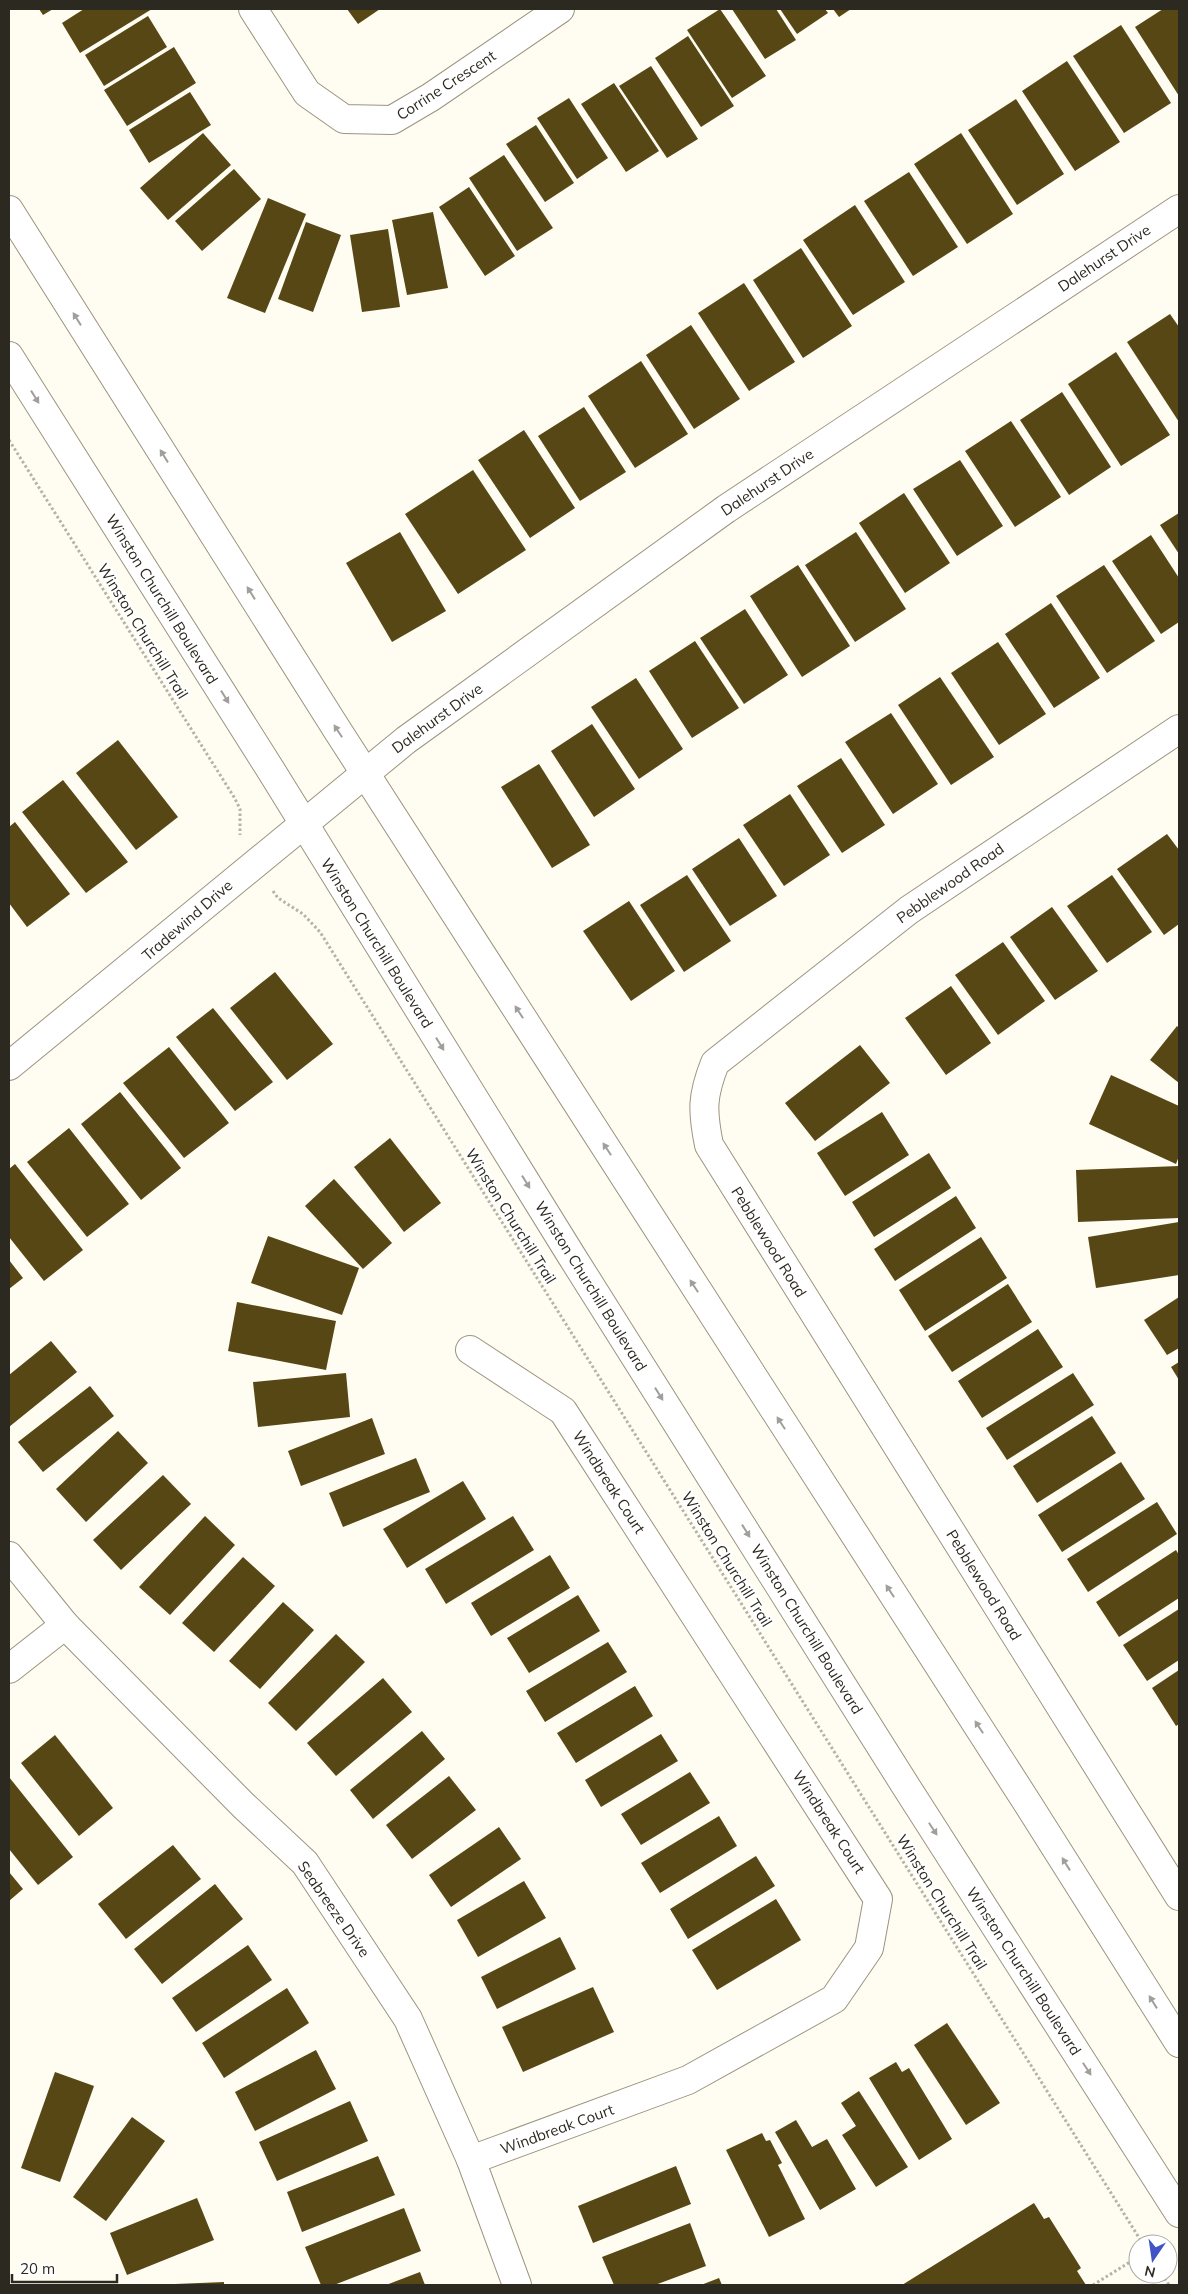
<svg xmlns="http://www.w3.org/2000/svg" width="1188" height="2294" viewBox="0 0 1188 2294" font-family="Mulish,sans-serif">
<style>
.building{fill:#564715}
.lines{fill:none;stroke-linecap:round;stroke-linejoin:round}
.street-casing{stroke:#9c947f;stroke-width:30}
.secondary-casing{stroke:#9c947f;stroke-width:30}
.path{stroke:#b5b2a8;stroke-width:3;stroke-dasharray:2.5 2.5;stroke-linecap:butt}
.street{stroke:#fff;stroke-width:28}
.secondary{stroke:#fff;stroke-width:28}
.oneway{fill:#a09f9b}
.labels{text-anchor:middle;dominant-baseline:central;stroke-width:5;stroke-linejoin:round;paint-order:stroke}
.street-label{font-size:15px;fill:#2c2921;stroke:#fff}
</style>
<rect width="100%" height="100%" fill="#fffcf2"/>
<g class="building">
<polygon points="39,9 53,9 43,15"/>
<polygon points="84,9 152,9 80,53 62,23"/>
<polygon points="347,9 380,9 358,24"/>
<polygon points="720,9 766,76 732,98 687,30"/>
<polygon points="732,9 776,9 796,40 765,59"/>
<polygon points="780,9 825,9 828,13 797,34"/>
<polygon points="833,9 851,9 839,17"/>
<polygon points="1163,9 1179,9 1179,96 1135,27"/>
<polygon points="148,16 167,47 104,86 85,55"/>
<polygon points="1121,25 1171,103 1124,133 1073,56"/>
<polygon points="688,36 734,106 701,127 655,58"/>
<polygon points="174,47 196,83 127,126 104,90"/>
<polygon points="1067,61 1120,142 1075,171 1022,91"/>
<polygon points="651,66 698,139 667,158 619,86"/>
<polygon points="614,83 659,151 626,172 581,104"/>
<polygon points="190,92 211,125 149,163 129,130"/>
<polygon points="569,98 608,158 577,179 537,118"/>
<polygon points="1016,99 1064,174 1017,205 968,130"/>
<polygon points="536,125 574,183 545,202 506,144"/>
<polygon points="203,133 231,165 168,220 140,188"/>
<polygon points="961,133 1013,214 967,244 914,164"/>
<polygon points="504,155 553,228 517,251 469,178"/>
<polygon points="234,169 261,199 202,251 175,221"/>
<polygon points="909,172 958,247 913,276 864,201"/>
<polygon points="469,187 515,256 485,276 439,207"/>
<polygon points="268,198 306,214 265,313 227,298"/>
<polygon points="855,205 905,282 853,315 803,240"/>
<polygon points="433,212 448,288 407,295 392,220"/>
<polygon points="306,222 341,235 313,312 278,299"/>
<polygon points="388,229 400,307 362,312 350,235"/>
<polygon points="801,248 852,326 803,358 753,280"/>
<polygon points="744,283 795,362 749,391 698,313"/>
<polygon points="1170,314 1179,327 1179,422 1127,342"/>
<polygon points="691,325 740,399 694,429 646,355"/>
<polygon points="1116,352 1170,435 1121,466 1068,384"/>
<polygon points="641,361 688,434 635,468 588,396"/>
<polygon points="1062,392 1111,467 1069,495 1020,420"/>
<polygon points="584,407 626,472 580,501 538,436"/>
<polygon points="1011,421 1061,497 1015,527 965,451"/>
<polygon points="524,430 575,508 530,538 478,460"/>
<polygon points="960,460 1003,526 957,556 913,489"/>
<polygon points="473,470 526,550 458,594 405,514"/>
<polygon points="904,493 950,563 905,593 859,523"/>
<polygon points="1179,513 1179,554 1160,525"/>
<polygon points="400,532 446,611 392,642 346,563"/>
<polygon points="856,532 906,609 855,642 805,565"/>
<polygon points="1151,535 1179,578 1179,622 1161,634 1112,561"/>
<polygon points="798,565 850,646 802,677 750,596"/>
<polygon points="1104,565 1155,641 1107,673 1056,596"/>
<polygon points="1051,603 1100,678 1054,708 1005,634"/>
<polygon points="745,609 788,675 744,704 700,638"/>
<polygon points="695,641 739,708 692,738 649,671"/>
<polygon points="998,642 1046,714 999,745 951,673"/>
<polygon points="940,677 994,757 951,785 898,705"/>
<polygon points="636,678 683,749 639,779 591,707"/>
<polygon points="891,713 938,784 893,814 845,742"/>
<polygon points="592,724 635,789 594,817 551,751"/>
<polygon points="118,740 178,817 136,850 76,773"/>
<polygon points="841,758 885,825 842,853 797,786"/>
<polygon points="539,764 590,845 552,868 501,787"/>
<polygon points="63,780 128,862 86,893 22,812"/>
<polygon points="790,794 830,855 784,886 743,825"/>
<polygon points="15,822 70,894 27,927 9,903 9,827"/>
<polygon points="1167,834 1179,850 1179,924 1164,935 1117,869"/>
<polygon points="739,838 777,896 730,926 692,869"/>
<polygon points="687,875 731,941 684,972 640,905"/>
<polygon points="1112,875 1152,932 1107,963 1067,906"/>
<polygon points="629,901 675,971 631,1001 583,931"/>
<polygon points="1052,907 1098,971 1055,1000 1010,937"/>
<polygon points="1003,942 1045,1001 998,1035 955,975"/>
<polygon points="275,972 333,1044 287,1080 230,1008"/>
<polygon points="951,986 991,1043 946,1075 905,1018"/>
<polygon points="213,1008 273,1082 235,1111 176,1037"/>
<polygon points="1177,1026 1179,1028 1179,1083 1150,1060"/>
<polygon points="860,1045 890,1083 815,1141 785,1103"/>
<polygon points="169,1047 229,1123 184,1158 123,1083"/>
<polygon points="1111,1075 1179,1106 1179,1156 1176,1164 1089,1124"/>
<polygon points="120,1092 181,1168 141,1200 81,1124"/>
<polygon points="882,1112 909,1155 845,1196 817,1153"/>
<polygon points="69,1128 129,1204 87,1237 27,1162"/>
<polygon points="390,1138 441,1203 404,1232 354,1167"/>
<polygon points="929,1153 951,1188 874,1237 852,1202"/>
<polygon points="15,1164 83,1250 44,1281 9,1237 9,1169"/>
<polygon points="1179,1166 1179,1218 1078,1222 1076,1170"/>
<polygon points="334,1179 392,1243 363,1269 305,1206"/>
<polygon points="956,1196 976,1228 895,1281 874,1249"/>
<polygon points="1179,1222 1179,1275 1096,1288 1088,1237"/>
<polygon points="268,1236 359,1268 342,1315 251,1283"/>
<polygon points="981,1237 1007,1278 925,1331 899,1290"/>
<polygon points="9,1260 23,1278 9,1289"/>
<polygon points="1008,1284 1032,1322 952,1372 928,1336"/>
<polygon points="1179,1297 1179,1348 1167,1355 1144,1320"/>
<polygon points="237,1302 336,1321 326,1370 228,1351"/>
<polygon points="1038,1329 1063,1367 982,1418 958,1381"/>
<polygon points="51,1341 77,1372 9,1427 9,1375"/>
<polygon points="1179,1362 1179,1380 1171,1367"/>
<polygon points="346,1373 350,1417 258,1427 253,1382"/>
<polygon points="1073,1373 1094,1405 1007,1460 986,1428"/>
<polygon points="90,1386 114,1416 43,1472 18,1442"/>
<polygon points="1092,1416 1116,1453 1037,1503 1013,1466"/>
<polygon points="372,1418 385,1454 301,1486 288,1451"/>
<polygon points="118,1431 148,1463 86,1522 56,1489"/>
<polygon points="416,1458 430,1492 343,1527 329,1493"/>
<polygon points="1121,1462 1145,1499 1062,1552 1038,1515"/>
<polygon points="163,1475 191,1504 121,1570 93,1540"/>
<polygon points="463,1481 486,1519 407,1568 383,1529"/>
<polygon points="1157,1502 1177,1534 1088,1592 1067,1559"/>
<polygon points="205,1516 235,1545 170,1615 139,1587"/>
<polygon points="513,1516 534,1550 446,1604 425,1569"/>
<polygon points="1176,1550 1179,1555 1179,1598 1119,1637 1096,1602"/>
<polygon points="550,1555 570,1588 491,1636 471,1603"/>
<polygon points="243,1557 275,1586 214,1652 182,1623"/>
<polygon points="578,1595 600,1631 529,1673 507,1638"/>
<polygon points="283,1602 314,1630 260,1689 229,1661"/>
<polygon points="1179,1609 1179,1660 1147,1681 1123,1645"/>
<polygon points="336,1634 365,1662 296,1731 268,1703"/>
<polygon points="608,1642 627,1672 545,1722 526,1691"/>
<polygon points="1179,1670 1179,1724 1176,1726 1152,1688"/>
<polygon points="383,1678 412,1712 336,1776 307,1743"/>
<polygon points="635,1686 653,1716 576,1763 557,1733"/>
<polygon points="422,1731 445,1759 373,1819 350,1790"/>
<polygon points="661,1734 678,1761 601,1807 585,1780"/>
<polygon points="55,1735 113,1808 79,1836 21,1763"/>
<polygon points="690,1772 710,1803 641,1845 621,1814"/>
<polygon points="449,1776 476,1810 412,1859 386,1825"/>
<polygon points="9,1777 73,1857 38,1885 9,1849"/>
<polygon points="719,1816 737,1846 660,1893 641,1863"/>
<polygon points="499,1827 521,1859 451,1907 429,1875"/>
<polygon points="173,1845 201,1879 126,1939 98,1904"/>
<polygon points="756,1856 775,1886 688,1939 670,1909"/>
<polygon points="9,1872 23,1889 9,1901"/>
<polygon points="524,1881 546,1918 478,1957 457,1920"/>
<polygon points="215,1884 243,1919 162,1984 134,1949"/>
<polygon points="776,1899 801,1940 717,1990 692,1950"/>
<polygon points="560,1937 576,1969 497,2009 481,1977"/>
<polygon points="248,1945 272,1980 196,2032 172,1998"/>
<polygon points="593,1987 614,2032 523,2072 502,2027"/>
<polygon points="287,1988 309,2023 224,2078 202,2043"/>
<polygon points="947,2023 1000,2103 966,2125 914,2045"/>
<polygon points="316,2050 336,2089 255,2131 235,2092"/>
<polygon points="896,2062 902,2072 909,2068 952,2139 919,2160 869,2078"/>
<polygon points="55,2072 94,2086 60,2182 21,2168"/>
<polygon points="859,2091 908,2167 876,2187 842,2135 856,2126 841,2103"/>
<polygon points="350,2101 368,2141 277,2181 259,2142"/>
<polygon points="132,2117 165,2141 106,2221 73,2197"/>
<polygon points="796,2120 812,2147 827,2139 856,2189 820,2210 775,2132"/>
<polygon points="762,2133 766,2141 770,2140 782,2163 778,2165 805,2219 769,2237 726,2150"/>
<polygon points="378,2156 395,2195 302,2232 287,2192"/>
<polygon points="676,2166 691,2204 593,2243 578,2206"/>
<polygon points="197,2198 214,2240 127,2275 110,2233"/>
<polygon points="1034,2203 1044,2219 1049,2217 1081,2268 1077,2271 1086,2285 902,2285"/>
<polygon points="404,2208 421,2251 334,2285 321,2285 305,2247"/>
<polygon points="690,2223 706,2266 655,2285 614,2285 602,2257"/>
<polygon points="420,2272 425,2285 386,2285"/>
<polygon points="719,2278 722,2285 701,2285"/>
<polygon points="224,2282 224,2285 176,2285 175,2284"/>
</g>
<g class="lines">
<defs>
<g id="street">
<polyline points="253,9 307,93 344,119 392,120 431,97 560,9"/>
<path d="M1179 729 909 910 715 1063C702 1096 702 1110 709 1145L1179 1896"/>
<polyline points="9,1066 406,740 726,509 1179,209"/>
<polyline points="470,1350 563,1411 878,1899 869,1948 834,1999 688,2080 471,2160"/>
<polyline points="9,1556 65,1625 243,1805 305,1863 408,2019 471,2160 517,2285"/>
<polyline points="9,1669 65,1625"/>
</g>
<g id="secondary">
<polyline points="9,210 336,728 1028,1804 1179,2043"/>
<polyline points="9,356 272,772 571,1255 907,1788 1179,2213"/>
</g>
</defs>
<use href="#street" class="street-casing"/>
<use href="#secondary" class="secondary-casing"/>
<g class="path">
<polyline points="9,440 234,797 240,809 240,835"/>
<polyline points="273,891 278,898 303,914 320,932 1143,2244"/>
<polyline points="1162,2274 1169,2285"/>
<polyline points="1093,2285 1138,2257"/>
</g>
<use href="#street" class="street"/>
<use href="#secondary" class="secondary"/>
</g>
<defs><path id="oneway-solid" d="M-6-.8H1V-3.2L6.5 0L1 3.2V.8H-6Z" transform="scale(1.25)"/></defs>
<g class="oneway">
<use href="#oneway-solid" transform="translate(77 319) rotate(-122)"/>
<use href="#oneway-solid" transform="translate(35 397) rotate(58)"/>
<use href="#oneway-solid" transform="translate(164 456) rotate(-122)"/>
<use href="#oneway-solid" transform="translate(251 593) rotate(-122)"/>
<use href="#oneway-solid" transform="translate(225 697) rotate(58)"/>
<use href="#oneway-solid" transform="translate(338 731) rotate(-123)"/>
<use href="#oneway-solid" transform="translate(519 1012) rotate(-123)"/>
<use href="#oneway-solid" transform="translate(440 1044) rotate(58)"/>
<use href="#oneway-solid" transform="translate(607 1149) rotate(-123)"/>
<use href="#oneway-solid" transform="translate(526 1182) rotate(58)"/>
<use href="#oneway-solid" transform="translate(694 1286) rotate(-123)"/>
<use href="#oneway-solid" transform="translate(659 1394) rotate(58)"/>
<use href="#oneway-solid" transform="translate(781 1423) rotate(-123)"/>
<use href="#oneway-solid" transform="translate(746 1531) rotate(58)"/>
<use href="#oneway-solid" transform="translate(890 1591) rotate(-123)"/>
<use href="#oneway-solid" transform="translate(979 1727) rotate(-123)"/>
<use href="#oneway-solid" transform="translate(933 1829) rotate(57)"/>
<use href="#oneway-solid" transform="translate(1066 1864) rotate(-122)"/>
<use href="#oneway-solid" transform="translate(1153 2002) rotate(-122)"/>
<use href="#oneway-solid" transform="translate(1087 2069) rotate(57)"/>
</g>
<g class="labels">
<g class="street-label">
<text transform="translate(446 85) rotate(-33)">Corrine Crescent</text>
<text transform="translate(1104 258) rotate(-34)">Dalehurst Drive</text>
<text transform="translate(767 482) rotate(-34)">Dalehurst Drive</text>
<text transform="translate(162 599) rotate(58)">Winston Churchill Boulevard</text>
<text transform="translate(143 631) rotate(58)">Winston Churchill Trail</text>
<text transform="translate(437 718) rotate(-36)">Dalehurst Drive</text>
<text transform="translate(950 883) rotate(-35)">Pebblewood Road</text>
<text transform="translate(187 920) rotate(-41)">Tradewind Drive</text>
<text transform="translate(377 943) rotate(58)">Winston Churchill Boulevard</text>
<text transform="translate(511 1216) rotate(58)">Winston Churchill Trail</text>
<text transform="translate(769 1242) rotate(58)">Pebblewood Road</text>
<text transform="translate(591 1286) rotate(58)">Winston Churchill Boulevard</text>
<text transform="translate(609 1482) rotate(57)">Windbreak Court</text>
<text transform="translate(727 1559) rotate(58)">Winston Churchill Trail</text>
<text transform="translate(984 1585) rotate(58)">Pebblewood Road</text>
<text transform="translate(807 1629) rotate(58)">Winston Churchill Boulevard</text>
<text transform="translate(829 1822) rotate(57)">Windbreak Court</text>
<text transform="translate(942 1902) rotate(58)">Winston Churchill Trail</text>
<text transform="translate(334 1909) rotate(55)">Seabreeze Drive</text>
<text transform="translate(1024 1971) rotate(57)">Winston Churchill Boulevard</text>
<text transform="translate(557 2129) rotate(-20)">Windbreak Court</text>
</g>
</g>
<rect width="1188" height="2294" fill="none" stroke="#2c2921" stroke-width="20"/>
<g transform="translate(1153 2259) rotate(193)"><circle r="24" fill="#ffffff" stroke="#aba9a6"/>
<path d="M0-4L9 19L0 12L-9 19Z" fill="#4054c7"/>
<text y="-8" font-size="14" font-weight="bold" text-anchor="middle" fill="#2c2921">N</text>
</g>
<path d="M12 2274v8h105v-8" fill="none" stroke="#2c2921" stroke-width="2.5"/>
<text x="20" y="2274" font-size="15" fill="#2c2921" stroke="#ffffff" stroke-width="4" paint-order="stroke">20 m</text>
</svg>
